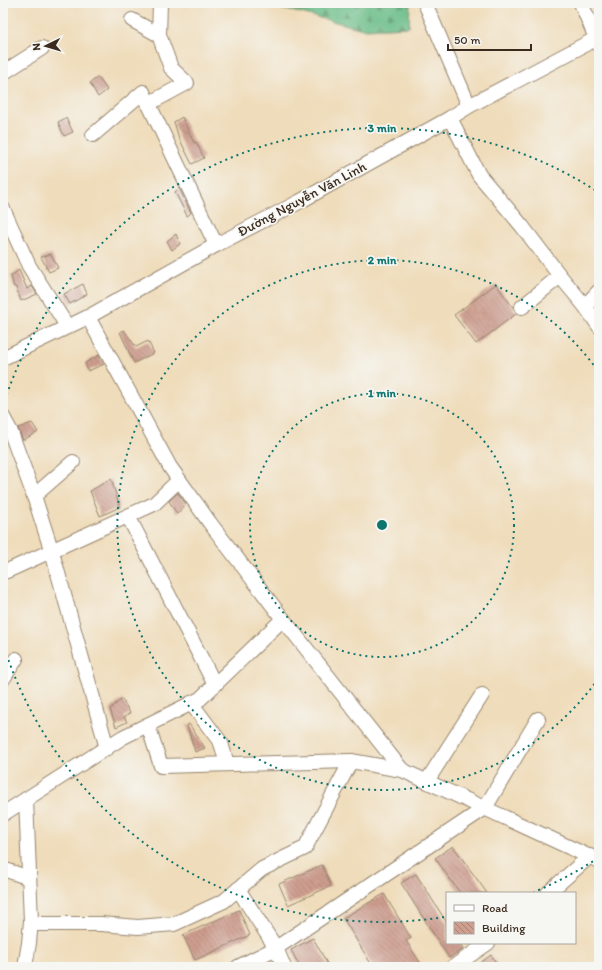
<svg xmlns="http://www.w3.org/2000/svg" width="602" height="970" viewBox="0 0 602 970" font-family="Itim,sans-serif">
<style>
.forest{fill:url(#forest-firs);stroke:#547454}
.building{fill:url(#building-back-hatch)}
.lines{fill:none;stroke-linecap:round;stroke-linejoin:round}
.minor-casing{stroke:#95836c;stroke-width:16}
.minor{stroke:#fff;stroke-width:14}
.ring{fill:none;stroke:#0f766e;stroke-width:2;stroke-dasharray:2 4}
.labels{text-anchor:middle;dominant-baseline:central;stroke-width:3.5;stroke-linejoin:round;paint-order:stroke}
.street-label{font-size:14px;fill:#3b2a1e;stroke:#f6f6f2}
.centre{fill:#0f766e;stroke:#f6f6f2;stroke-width:2}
.ring-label{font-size:12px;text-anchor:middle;font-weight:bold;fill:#0f766e;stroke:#f6f6f2;stroke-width:3.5;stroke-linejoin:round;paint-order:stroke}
</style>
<defs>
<pattern id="forest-firs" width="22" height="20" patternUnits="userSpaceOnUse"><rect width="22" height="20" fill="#6dbe8a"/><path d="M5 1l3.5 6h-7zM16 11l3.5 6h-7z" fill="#5b9b70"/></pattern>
<pattern id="building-back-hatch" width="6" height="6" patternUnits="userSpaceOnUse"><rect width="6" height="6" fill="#ce9e8f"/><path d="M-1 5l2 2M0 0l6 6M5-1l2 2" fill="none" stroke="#a88174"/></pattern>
</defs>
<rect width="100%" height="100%" fill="#f6f6f2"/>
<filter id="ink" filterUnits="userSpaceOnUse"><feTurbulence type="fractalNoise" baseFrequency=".025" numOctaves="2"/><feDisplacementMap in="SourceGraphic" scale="8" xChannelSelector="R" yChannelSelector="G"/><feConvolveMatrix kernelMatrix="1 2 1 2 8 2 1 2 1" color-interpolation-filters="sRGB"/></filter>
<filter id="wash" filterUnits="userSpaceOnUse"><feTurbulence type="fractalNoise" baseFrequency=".012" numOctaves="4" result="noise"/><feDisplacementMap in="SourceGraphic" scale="16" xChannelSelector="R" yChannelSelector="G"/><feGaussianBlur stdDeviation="0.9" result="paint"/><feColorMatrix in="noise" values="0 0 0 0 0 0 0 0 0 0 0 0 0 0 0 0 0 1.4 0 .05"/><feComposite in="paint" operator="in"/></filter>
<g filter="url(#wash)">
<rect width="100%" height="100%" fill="#efdcba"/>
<polygon class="forest" points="250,3 410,3 409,27 363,29 301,13"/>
<g id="blocks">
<g class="building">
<polygon points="98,77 107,90 98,97 90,83"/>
<polygon points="182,117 194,143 196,142 204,158 192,164 179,138 174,122"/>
<polygon points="66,118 73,132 64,136 58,122"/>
<polygon points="179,188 191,213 187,216 175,192"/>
<polygon points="176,234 180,244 172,250 167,241"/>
<polygon points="51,254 58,268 49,272 41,257"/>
<polygon points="19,270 27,289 32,286 37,294 21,301 16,287 14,287 11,276"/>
<polygon points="83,284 87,294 70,304 64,294"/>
<polygon points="496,284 517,313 476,344 454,315"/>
<polygon points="124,330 136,347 148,341 154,353 134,363 120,332"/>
<polygon points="99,355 104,364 88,371 85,363"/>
<polygon points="32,423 38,432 23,440 18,428"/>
<polygon points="111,479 120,507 100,516 90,491"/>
<polygon points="178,493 186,504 177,514 169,501"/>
<polygon points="122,699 130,713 124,717 127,722 116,727 110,709"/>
<polygon points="189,724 205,748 195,752 187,725"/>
<polygon points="453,846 487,893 460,893 435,858"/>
<polygon points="322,865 331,886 288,905 279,884"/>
<polygon points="416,874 447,923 447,943 460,943 463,949 449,958 401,883"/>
<polygon points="384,894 411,938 406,941 423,967 373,967 343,918"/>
<polygon points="239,910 250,935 195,960 183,935"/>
<polygon points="313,938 329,967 300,967 291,950"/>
<polygon points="491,955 499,967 474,967"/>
</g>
</g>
</g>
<g filter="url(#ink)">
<use href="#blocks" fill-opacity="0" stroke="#95836c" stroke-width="1"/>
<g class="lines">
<defs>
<g id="minor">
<polyline points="425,3 469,106"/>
<polyline points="581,3 599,45"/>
<polyline points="132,20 159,35"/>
<polyline points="3,73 42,48"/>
<polyline points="148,104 187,83 171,68 159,35 160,3"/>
<polyline points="450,118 479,175 522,226 560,276"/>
<polyline points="93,135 143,92 216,245"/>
<polyline points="3,209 29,266 67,326"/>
<polyline points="599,291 585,306 599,326"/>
<polyline points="522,307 560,276 585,306"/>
<polyline points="88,317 170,467 210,523 283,619 402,770 599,861"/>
<polyline points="3,358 88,317 216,245 299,202 450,118 469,106 599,37"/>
<polyline points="3,417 10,430 34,496 52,552 107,748"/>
<polyline points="34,496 73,462"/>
<polyline points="128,516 215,685"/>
<polyline points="3,572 7,571 154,504 179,480"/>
<polyline points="3,679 16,659"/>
<polyline points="191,703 221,743 227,764"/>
<polyline points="148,725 161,766 351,761 402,770"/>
<polyline points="427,781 482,695"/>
<polyline points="3,814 123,737 200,699 283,619"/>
<polyline points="3,869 29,878"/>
<polyline points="238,889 276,948 284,967"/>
<polyline points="548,893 590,856"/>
<polyline points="31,924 101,924 138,927 174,924 224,901 262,869 305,848 351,761"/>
<polyline points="25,967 29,943 31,921 26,799"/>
<polyline points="238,967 276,948 485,808 538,719"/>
<polyline points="453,967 488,943"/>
</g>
</defs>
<use href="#minor" class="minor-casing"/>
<use href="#minor" class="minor"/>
</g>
</g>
<g class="ring">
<circle cx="382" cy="525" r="132"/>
<path d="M598 679A265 265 0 1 1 598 371"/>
<path d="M598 858A397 397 0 0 1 534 892M444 917A397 397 0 0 1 3 644M3 406A397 397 0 0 1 598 192"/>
</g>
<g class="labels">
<g class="street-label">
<text transform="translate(302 199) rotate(-28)">Đường Nguyễn Văn Linh</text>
</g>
</g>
<circle cx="382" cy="525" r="6" class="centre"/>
<g class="ring-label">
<text x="382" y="132">3 min</text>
<text x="382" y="264">2 min</text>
<text x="382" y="397">1 min</text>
</g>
<rect width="602" height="970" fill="none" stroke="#f6f6f2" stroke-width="16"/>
<rect x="446" y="892" width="130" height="52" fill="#f6f6f2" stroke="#aba49d"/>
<rect x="454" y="905" width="20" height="6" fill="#ffffff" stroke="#aba49d"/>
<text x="482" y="912" font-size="12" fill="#3b2a1e">Road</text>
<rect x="454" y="922" width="20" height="12" fill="url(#building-back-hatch)" stroke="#aba49d"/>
<text x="482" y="932" font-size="12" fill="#3b2a1e">Building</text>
<g transform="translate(46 46) rotate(265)" stroke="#f6f6f2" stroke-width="3" paint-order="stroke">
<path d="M0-3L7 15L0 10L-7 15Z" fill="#3b2a1e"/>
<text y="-6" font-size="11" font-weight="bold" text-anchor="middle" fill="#3b2a1e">N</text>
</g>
<path d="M448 44v6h83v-6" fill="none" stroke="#3b2a1e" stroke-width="2"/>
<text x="454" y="44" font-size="12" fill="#3b2a1e" stroke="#f6f6f2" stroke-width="3" paint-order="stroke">50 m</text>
</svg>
